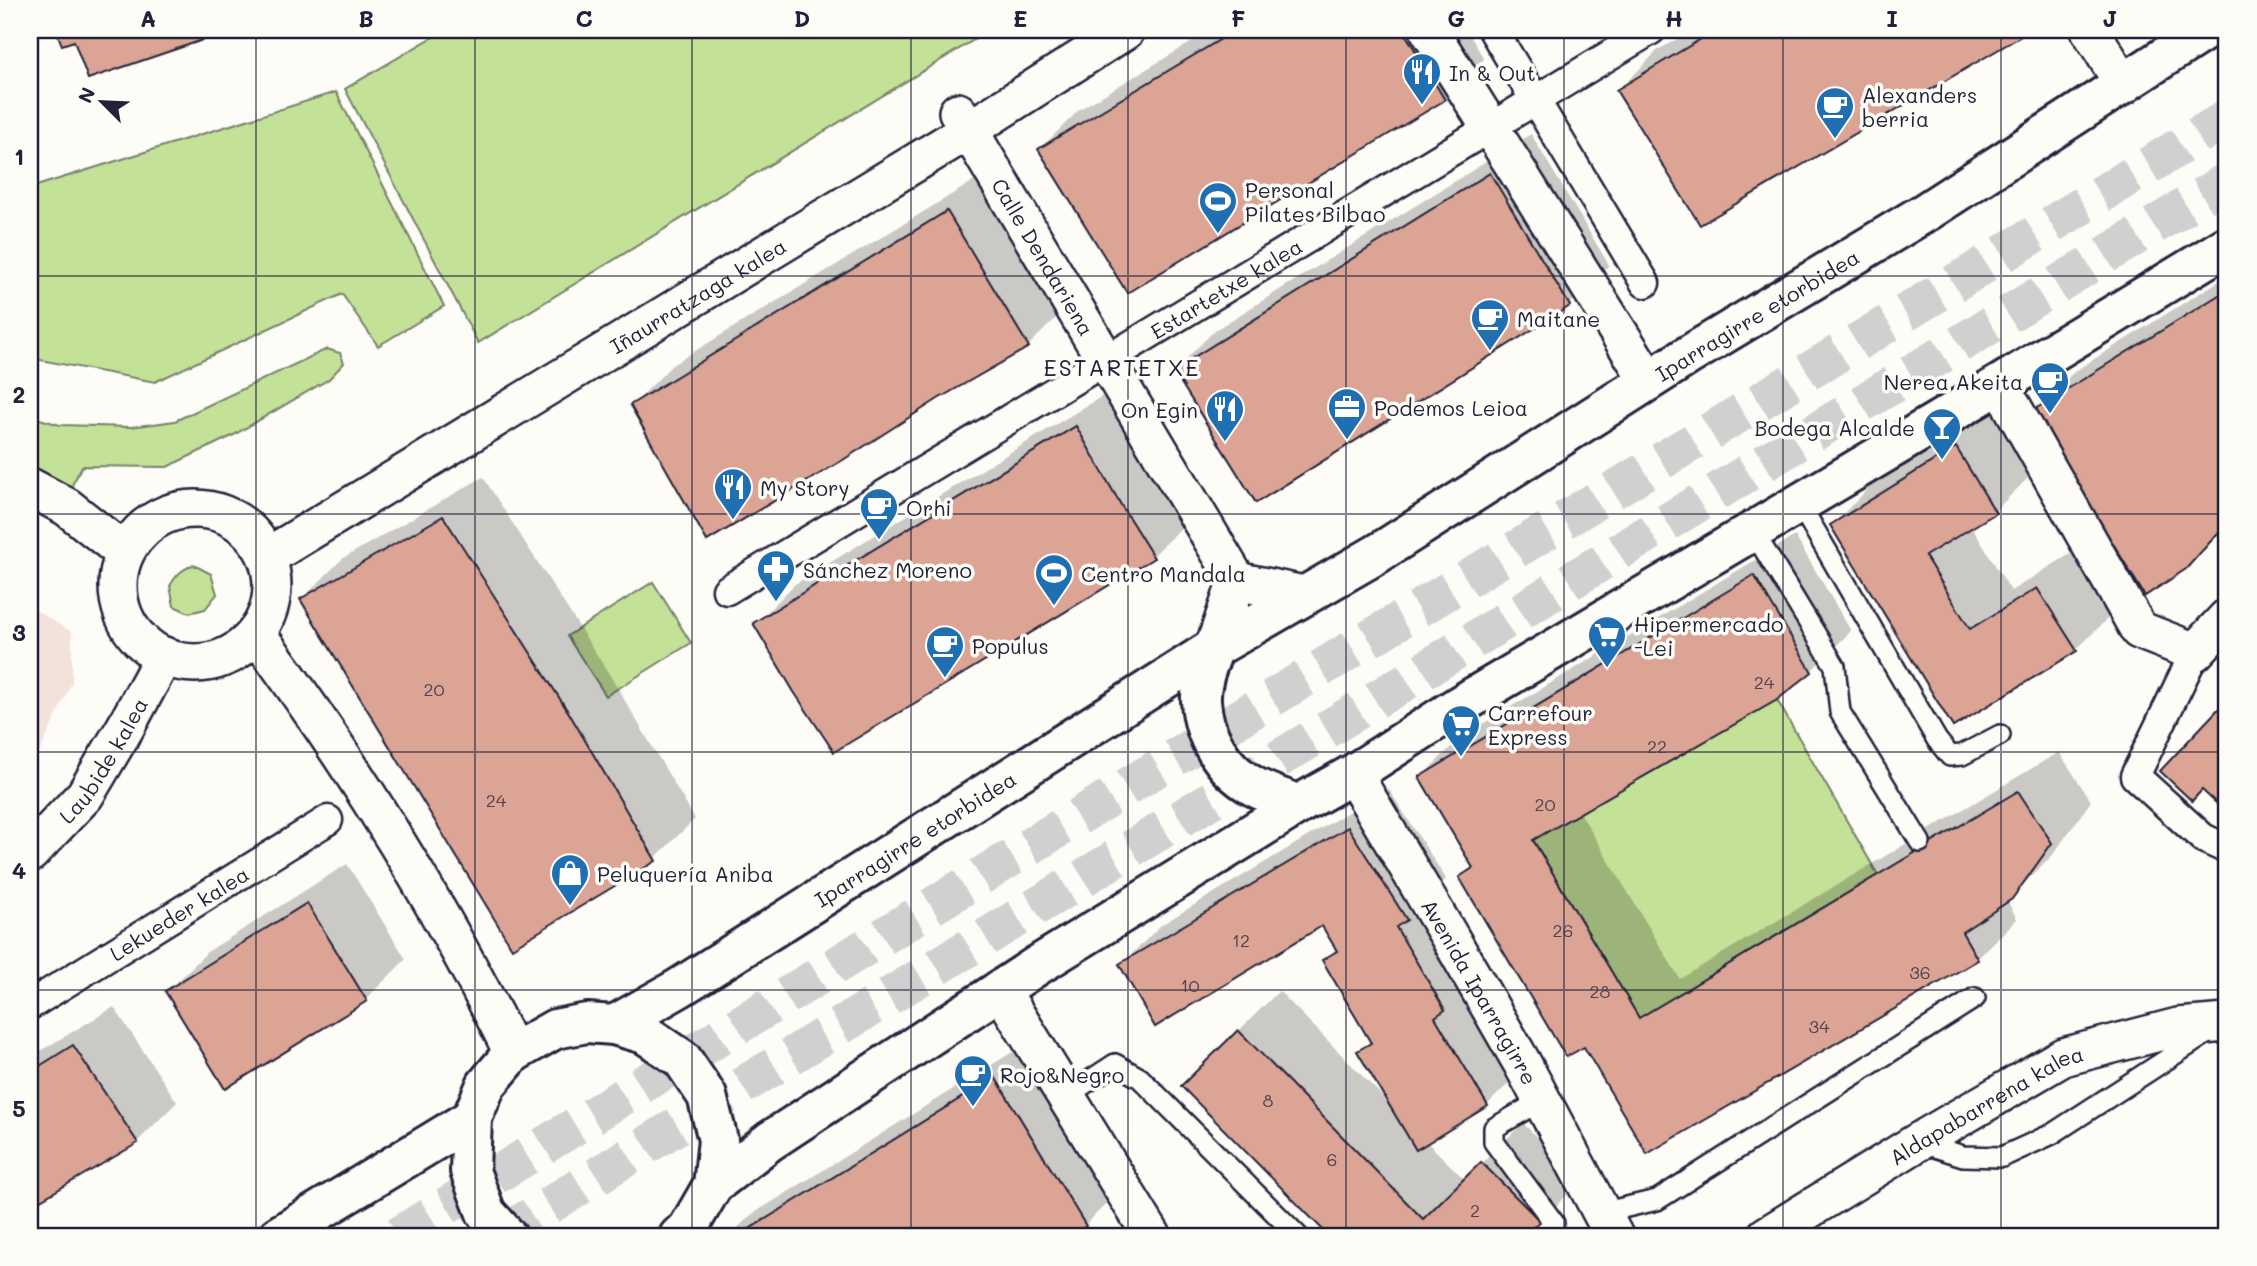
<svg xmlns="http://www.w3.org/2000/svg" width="2257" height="1266" viewBox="0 0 2257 1266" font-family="Mali,sans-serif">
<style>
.built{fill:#f3e2d9}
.green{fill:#c4e198;stroke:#73826a;stroke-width:2}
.shadow{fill:#0003}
.building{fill:#dca494;stroke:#22223b;stroke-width:2}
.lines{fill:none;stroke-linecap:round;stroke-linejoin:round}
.trunk-tunnel{stroke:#d1d0d1;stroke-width:38;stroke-dasharray:38 19;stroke-linecap:butt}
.service-casing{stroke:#22223b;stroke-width:24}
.pedestrian-casing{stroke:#22223b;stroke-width:33}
.minor-casing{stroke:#22223b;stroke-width:42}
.primary-casing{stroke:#22223b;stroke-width:44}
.service{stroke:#fdfcf7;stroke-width:19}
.pedestrian{stroke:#fdfcf7;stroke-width:28}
.minor{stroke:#fdfcf7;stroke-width:37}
.primary{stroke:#fdfcf7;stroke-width:38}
.grid{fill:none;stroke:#22223b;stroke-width:2;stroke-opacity:0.55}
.labels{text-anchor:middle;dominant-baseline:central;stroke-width:7;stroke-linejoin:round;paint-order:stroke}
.number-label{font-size:18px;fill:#504251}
.poi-label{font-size:21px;fill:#22223b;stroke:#fdfcf7;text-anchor:start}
.street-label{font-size:21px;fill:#22223b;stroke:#fdfcf7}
.neighbourhood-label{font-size:23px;letter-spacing:2px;fill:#22223b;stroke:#fdfcf7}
.neatline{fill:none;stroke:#22223b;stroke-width:2.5}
.grid-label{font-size:23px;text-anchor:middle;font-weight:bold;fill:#22223b}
</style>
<rect width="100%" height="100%" fill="#fdfcf7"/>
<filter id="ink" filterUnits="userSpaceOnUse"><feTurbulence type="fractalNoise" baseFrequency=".0143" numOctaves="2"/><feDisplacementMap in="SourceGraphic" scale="14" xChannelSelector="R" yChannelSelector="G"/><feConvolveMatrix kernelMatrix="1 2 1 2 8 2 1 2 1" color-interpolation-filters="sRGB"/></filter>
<g filter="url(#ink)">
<polygon class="built" points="35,610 72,632 72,682 41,749 30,762 30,611"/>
<g class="green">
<polygon points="445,30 990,30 478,343 345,89"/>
<polygon points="336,92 444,306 378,346 342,294 155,382 30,358 30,188"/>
<polygon points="327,349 340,353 344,363 329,379 232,436 167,467 82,466 68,493 30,476 30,416 60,425 131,427 175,421"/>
<path d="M194 565 211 574 217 594 205 609 189 613 174 606 170 586C176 575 182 569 194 565Z"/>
<polygon points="653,582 691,643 606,696 567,636"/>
<polygon points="1777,700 1878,875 1639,1018 1533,840"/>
</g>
<g class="shadow">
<polygon points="58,30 222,30 196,41 75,39 63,43"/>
<polygon points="1212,30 1467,30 1484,59 1444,99 1040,149 1080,109"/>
<polygon points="1693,30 2025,30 2022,34 1618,91 1658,50"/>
<polygon points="1531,134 1609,265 1569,305 1175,370 1215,330"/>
<polygon points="987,173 1068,306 1028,346 632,406 672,365"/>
<polygon points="2227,276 2227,525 2185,568 2035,411 2075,371"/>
<polygon points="1117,387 1193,516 1153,556 755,624 795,584"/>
<polygon points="1996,408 2035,471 1995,511 1971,526 2011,591 2078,549 2116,610 2076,650 1954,724 1832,525 1872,485"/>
<polygon points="483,477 608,672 695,819 654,859 302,599 342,559"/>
<polygon points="1795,536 1851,631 1811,671 1579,811 1680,979 2059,752 2091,801 2052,856 2007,900 2017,919 1977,959 1584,1045 1461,877 1473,865 1421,777 1461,737"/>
<polygon points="2227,702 2227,811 2203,788 2162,771"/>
<polygon points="1388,788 1446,879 1436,889 1527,1065 1487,1105 1426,1141 1465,1180 1523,1123 1580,1182 1526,1236 1332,1236 1183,1086 1279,991 1389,1103 1360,1051 1371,1040 1324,961 1337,948 1323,924 1121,965 1161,925"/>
<polygon points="347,864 406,959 366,999 167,992 207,952"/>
<polygon points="114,1007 177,1102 137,1142 30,1204 30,1057"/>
<polygon points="1035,1038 1125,1185 1085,1225 1067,1236 729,1236 751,1215"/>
</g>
<g class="building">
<polygon points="56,30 227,30 197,42 88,79 74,41 62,45"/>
<polygon points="1236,30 1403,30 1445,100 1127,293 1038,149"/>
<polygon points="1716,30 2020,30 2023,35 1700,225 1616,90"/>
<polygon points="1490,173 1570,306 1256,503 1173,370"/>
<polygon points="947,211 1029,347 938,399 843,460 707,541 630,405"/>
<polygon points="2227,290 2227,523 2186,569 2145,596 2032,411"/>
<polygon points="1076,426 1121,505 1154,558 834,752 794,692 753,623"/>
<polygon points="1956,447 1996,513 1925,556 1970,629 2037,588 2077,651 1953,727 1830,525"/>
<polygon points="443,516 569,713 656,861 512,948 300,599"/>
<polygon points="1754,575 1812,672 1777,700 1533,840 1639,1018 2018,791 2052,843 2012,899 1962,932 1978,960 1647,1154 1584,1047 1566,1057 1459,877 1473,868 1419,777"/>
<polygon points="2223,704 2227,708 2227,813 2202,790 2192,801 2160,771"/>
<polygon points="1348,827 1407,920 1396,927 1445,1010 1435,1017 1488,1106 1416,1150 1357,1051 1371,1043 1322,960 1337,951 1322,926 1155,1027 1119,964"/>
<polygon points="307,903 367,1001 225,1089 165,991"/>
<polygon points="1238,1030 1423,1219 1481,1162 1542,1223 1528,1236 1329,1236 1181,1086"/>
<polygon points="73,1045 138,1143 30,1206 30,1072"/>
<polygon points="995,1077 1086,1226 1070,1236 738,1236"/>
</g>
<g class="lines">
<g class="trunk-tunnel">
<path d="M398 1236C1005 859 1616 488 2227 118"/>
<polyline points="500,1236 750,1081 2227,181"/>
</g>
<defs>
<g id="service">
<polyline points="1799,503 1937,740 1950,756 1962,755 2000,735"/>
<polyline points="1753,531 1835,666 1840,712 1920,842"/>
<polyline points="1066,1096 1115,1064 1140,1078 1298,1236"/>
<polyline points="1919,1142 1963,1156 2002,1157 2052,1134 2212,1030"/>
<polyline points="1601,1213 1657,1200 1975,998"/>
<polyline points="1540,1236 1554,1223 1494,1142 1494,1128 1542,1100"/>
</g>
<g id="pedestrian">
<polyline points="1493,30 1645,283"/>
<path id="s1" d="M727 590 1651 30"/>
<polyline points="2195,652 2135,776 2203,838 2227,849"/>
<path id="s2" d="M30 1005 328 820"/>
</g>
<g id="minor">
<polyline points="1429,30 1649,381"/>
<polyline points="2090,30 2124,85"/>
<path id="s3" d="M958 112 1237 581 1214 648"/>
<polyline points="2012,406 2139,630 2195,652 2227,618"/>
<polyline points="30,487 67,507 125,553"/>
<circle cx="195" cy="586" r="77"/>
<path id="s4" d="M267 557 969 130 1126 30"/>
<polyline points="1237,581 1304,595"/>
<path d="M256 633C353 765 440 905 513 1053"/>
<path id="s5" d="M1353 774 1449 936 1522 1063 1614 1236"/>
<path id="s6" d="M30 853 85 795 125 728 164 656"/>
<polyline points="1000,989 1152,1236"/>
<path id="s7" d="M1766 1236 1918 1142 2063 1057 2178 1027 2227 1023"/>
</g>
<g id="primary">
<path d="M1214 648C1208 664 1200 682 1201 701 1203 735 1222 769 1253 786 1267 794 1284 798 1298 805"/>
<path id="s8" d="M614 1025 679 988 1214 648 1377 554 1689 355 1926 212 2206 30"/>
<polyline points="713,1185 770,1141 1038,965 1298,805 1353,774 1460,705 2002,383 2227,246"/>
<polyline points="278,1236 472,1118"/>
<polyline points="507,1236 486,1213 470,1171 472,1118 486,1085 513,1053 555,1029 587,1023 614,1025 645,1034 682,1059 707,1096 718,1140 713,1185 687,1230 679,1236"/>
</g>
</defs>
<use href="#service" class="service-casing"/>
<use href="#pedestrian" class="pedestrian-casing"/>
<use href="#minor" class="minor-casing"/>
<use href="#primary" class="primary-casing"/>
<use href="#service" class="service"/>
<use href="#pedestrian" class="pedestrian"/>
<use href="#minor" class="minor"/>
<use href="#primary" class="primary"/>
</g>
</g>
<path class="grid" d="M256 30V1236M475 30V1236M692 30V1236M911 30V1236M1128 30V1236M1346 30V1236M1564 30V1236M1783 30V1236M2001 30V1236M30 276H2227M30 514H2227M30 752H2227M30 990H2227"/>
<defs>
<symbol id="restaurant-pin" viewBox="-11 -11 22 30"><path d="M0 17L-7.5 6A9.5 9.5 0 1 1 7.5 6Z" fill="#1f6fb2" stroke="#fdfcf7"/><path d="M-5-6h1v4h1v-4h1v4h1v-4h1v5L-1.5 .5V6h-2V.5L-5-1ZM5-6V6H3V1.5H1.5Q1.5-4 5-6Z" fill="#fff"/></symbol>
<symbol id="cafe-pin" viewBox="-11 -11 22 30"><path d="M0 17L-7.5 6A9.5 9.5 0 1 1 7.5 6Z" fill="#1f6fb2" stroke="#fdfcf7"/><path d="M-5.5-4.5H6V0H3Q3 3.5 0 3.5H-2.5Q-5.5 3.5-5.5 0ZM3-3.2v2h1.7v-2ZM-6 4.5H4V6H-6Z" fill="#fff"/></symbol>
<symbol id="stadium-pin" viewBox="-11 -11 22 30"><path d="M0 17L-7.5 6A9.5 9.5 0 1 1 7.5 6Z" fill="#1f6fb2" stroke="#fdfcf7"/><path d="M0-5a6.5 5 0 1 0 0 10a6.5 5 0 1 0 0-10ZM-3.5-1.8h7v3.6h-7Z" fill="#fff"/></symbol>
<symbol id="office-pin" viewBox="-11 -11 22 30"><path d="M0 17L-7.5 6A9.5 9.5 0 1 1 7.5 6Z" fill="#1f6fb2" stroke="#fdfcf7"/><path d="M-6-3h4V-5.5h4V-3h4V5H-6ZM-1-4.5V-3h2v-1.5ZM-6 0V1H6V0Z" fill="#fff"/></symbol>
<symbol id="bar-pin" viewBox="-11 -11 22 30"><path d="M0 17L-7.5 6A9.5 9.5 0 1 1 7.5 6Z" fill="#1f6fb2" stroke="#fdfcf7"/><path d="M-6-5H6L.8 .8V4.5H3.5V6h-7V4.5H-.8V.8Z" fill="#fff"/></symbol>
<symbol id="pharmacy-pin" viewBox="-11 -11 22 30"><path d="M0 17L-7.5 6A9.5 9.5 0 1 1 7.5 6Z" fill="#1f6fb2" stroke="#fdfcf7"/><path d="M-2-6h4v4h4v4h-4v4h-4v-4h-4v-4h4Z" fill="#fff"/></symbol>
<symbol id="supermarket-pin" viewBox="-11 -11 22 30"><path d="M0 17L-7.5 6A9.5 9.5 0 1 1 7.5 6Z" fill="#1f6fb2" stroke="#fdfcf7"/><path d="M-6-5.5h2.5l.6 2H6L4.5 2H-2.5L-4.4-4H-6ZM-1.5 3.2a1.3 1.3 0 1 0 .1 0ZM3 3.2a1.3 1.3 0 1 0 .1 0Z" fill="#fff"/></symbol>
<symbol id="shop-pin" viewBox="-11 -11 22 30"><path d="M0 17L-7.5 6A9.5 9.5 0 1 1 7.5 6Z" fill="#1f6fb2" stroke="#fdfcf7"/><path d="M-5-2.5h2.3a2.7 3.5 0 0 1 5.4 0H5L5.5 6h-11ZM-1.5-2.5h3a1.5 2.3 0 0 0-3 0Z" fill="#fff"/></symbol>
</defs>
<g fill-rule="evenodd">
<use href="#restaurant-pin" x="1400" y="50" width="44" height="60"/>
<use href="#cafe-pin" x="1813" y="84" width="44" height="60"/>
<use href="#stadium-pin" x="1196" y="179" width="44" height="60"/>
<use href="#cafe-pin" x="1468" y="296" width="44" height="60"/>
<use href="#cafe-pin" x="2028" y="359" width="44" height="60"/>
<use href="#office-pin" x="1325" y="385" width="44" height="60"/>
<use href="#restaurant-pin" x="1203" y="387" width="44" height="60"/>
<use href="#bar-pin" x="1920" y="405" width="44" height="60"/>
<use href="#restaurant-pin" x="711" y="465" width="44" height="60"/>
<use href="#cafe-pin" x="857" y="485" width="44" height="60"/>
<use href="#pharmacy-pin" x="754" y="547" width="44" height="60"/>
<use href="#stadium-pin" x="1032" y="551" width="44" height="60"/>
<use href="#supermarket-pin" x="1585" y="613" width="44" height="60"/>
<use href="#cafe-pin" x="923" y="623" width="44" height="60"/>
<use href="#supermarket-pin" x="1439" y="702" width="44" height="60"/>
<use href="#shop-pin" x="548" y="851" width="44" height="60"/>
<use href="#cafe-pin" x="951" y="1052" width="44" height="60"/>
</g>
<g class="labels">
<g class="number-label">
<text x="1764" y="682">24</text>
<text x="434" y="689">20</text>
<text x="1657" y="746">22</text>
<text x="496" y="800">24</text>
<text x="1545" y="804">20</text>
<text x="1563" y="930">26</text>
<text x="1241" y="940">12</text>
<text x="1920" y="972">36</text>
<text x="1190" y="985">10</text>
<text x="1600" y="991">28</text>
<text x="1819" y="1026">34</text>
<text x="1268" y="1100">8</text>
<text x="1332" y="1159">6</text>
<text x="1475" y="1210">2</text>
</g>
<g class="poi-label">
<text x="1449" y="72">In &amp; Out</text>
<text x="1862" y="94">Alexanders<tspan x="1862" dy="24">berria</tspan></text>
<text x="1245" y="189">Personal<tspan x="1245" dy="24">Pilates Bilbao</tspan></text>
<text x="1517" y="318">Maitane</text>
<text x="2023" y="381" text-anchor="end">Nerea Akeita</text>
<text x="1374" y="407">Podemos Leioa</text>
<text x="1198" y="409" text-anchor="end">On Egin</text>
<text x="1915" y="427" text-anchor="end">Bodega Alcalde</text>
<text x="760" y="487">My Story</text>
<text x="906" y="507">Orhi</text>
<text x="803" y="569">Sánchez Moreno</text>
<text x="1081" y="573">Centro Mandala</text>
<text x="1634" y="623">Hipermercado<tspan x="1634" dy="24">-Lei</tspan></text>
<text x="972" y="645">Populus</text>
<text x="1488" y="712">Carrefour<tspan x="1488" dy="24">Express</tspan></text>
<text x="597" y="873">Peluquería Aniba</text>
<text x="1000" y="1074">Rojo&amp;Negro</text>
</g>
<g class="street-label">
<text stroke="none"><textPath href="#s3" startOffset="168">Calle Dendariena</textPath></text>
<text stroke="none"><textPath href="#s1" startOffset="583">Estartetxe kalea</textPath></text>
<text stroke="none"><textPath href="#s4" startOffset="504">Iñaurratzaga kalea</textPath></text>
<text stroke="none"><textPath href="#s8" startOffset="1346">Iparragirre etorbidea</textPath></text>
<text stroke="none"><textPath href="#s6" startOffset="119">Laubide kalea</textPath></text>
<text stroke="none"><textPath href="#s8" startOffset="354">Iparragirre etorbidea</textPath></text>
<text stroke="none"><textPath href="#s2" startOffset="175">Lekueder kalea</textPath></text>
<text stroke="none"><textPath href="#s5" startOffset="252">Avenida Iparragirre</textPath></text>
<text stroke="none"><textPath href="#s7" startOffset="257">Aldapabarrena kalea</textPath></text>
</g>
<g class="neighbourhood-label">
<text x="1122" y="367">ESTARTETXE</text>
</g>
</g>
<rect width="2257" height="1266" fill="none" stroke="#fdfcf7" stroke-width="77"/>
<g transform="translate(102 102) rotate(294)" stroke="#fdfcf7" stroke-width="5" paint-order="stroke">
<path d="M0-5L12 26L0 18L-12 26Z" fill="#22223b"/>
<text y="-10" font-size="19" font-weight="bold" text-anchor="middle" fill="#22223b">N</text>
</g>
<rect x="38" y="38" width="2180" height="1190" class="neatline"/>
<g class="grid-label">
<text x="148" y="27">A</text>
<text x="366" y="27">B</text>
<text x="584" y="27">C</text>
<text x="802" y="27">D</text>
<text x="1020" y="27">E</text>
<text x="1238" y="27">F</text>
<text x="1456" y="27">G</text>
<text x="1674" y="27">H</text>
<text x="1892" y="27">I</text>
<text x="2110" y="27">J</text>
<text x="19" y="165">1</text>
<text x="19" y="403">2</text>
<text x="19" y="641">3</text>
<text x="19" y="879">4</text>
<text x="19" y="1117">5</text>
</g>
</svg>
